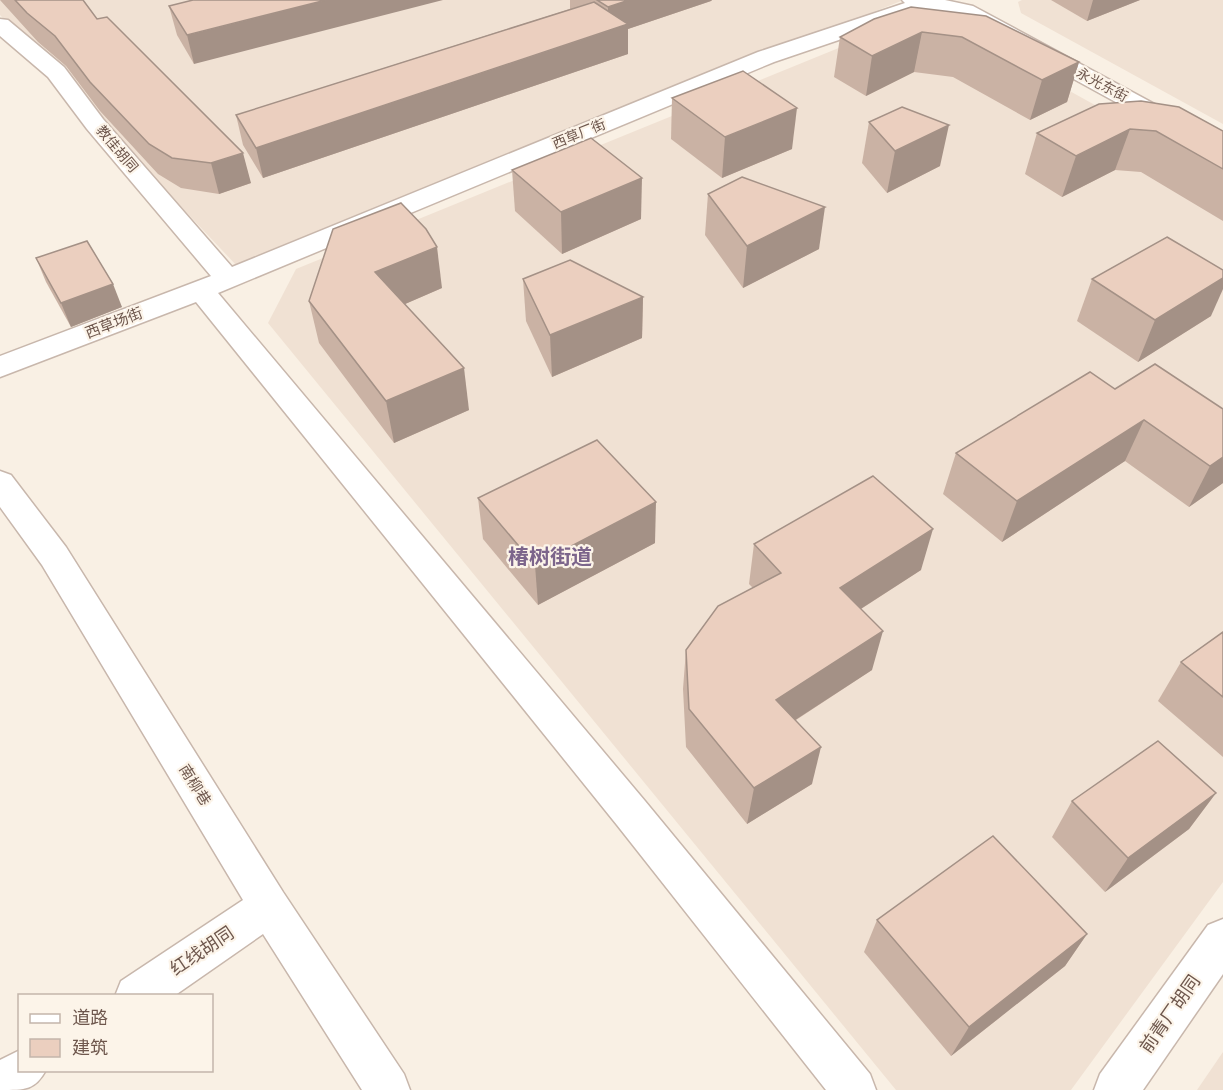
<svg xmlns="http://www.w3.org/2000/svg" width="1223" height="1090" viewBox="0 0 1223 1090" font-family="'Fira Sans','Noto Sans SC',sans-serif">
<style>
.residential{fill:#f0e1d3}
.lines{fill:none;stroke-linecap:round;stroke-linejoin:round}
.minor-casing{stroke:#c8b7ac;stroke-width:3}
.minor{fill:#fff;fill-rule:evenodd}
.wall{fill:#cab2a4}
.shaded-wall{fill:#a49186}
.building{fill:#ebcfbf;stroke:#a49186;stroke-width:1.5}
.labels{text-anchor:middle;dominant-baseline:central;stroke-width:4.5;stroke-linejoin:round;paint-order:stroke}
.far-street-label{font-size:14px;fill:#6e574d;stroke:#fcf4e9}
.street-label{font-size:15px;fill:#6e574d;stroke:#fcf4e9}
.near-street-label{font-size:18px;fill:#6e574d;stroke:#fcf4e9}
.district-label{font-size:21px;font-weight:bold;fill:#7c658b;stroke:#fcf4e9}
</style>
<rect width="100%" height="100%" fill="#f9f0e4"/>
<g class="residential">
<polygon points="0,0 900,0 901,1 237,266 0,15"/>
<polygon points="1022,0 1223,0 1223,124 1021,13 1018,2"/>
<polygon points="927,12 1223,176 1223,882 1071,1090 896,1090 268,323 296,269"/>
<polygon points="1223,1052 1223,1090 1197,1090"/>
</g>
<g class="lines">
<defs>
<g id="minor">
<polygon points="902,0 945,0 973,6 1223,141 1223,158 1214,156 959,16 924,11 774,62 218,293 645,801 870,1074 876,1090 826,1090 617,825 196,302 0,377 0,356 211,276 87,129 48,77 0,36 0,19 8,20 64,67 103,119 232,267 758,52 905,3"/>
<polygon points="0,471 11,475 66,547 283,892 404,1074 410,1090 362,1090 263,934 174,996 115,996 121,981 243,900 42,565 0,507"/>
<polygon points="1223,919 1223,974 1143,1090 1094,1090 1100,1074 1208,925"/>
<path d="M20 1050V1070H46C35 1090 26 1090 0 1090V1060Z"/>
</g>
</defs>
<use href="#minor" class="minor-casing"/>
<use href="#minor" class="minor"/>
</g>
<g class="wall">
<polygon points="0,0 83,0 97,19 251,183 219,194 181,188 158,174 100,111 66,66 38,42"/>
<polygon points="193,0 194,64 177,35 169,6"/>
<polygon points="570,0 712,0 711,1 628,29 628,54 263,178 243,145 236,115 570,9"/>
<polygon points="1051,0 1140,0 1087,21"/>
<polygon points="911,7 1079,62 1067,102 1030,120 953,77 914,72 866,96 834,77 840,37"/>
<polygon points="672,98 792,149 722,178 671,139"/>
<polygon points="1099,104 1223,131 1223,221 1141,172 1115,170 1062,197 1025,174 1037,133"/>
<polygon points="869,122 940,166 887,193 862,163"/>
<polygon points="512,170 641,219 562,254 515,211"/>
<polygon points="708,194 819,249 743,288 705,235"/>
<polygon points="36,258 122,307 71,327 46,282"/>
<polygon points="523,279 643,297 642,338 552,377 526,321"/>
<polygon points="1092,279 1211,316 1138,362 1077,321"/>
<polygon points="442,288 405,304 469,410 394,443 319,343 309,301"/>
<polygon points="1115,389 1223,409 1223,483 1189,507 1125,461 1002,542 943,494 956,453"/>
<polygon points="478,498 655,543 538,605 483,539"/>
<polygon points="754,544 921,570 861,609 872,670 796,720 812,784 747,824 686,747 683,689 686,650 753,588 749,584"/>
<polygon points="1223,632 1223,757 1158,701 1181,662"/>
<polygon points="1216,793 1189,829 1105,892 1052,837 1072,801"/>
<polygon points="877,920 1087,934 1065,966 951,1056 864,952"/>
</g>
<g class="shaded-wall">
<polygon points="326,0 443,0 194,64 187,35"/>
<polygon points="629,0 712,0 711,1 628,29 628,54 263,178 256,148 608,31 608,7"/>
<polygon points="1093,0 1140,0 1087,21"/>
<polygon points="922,32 914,72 866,96 872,56"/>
<polygon points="1079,62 1067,102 1030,120 1042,80"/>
<polygon points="797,108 792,149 722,178 725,137"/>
<polygon points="949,125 940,166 887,193 895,151"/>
<polygon points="1130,129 1115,170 1062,197 1076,156"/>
<polygon points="243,153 251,183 219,194 211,163"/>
<polygon points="642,178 641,219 562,254 561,212"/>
<polygon points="825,207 819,249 743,288 747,246"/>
<polygon points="437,247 442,288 382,314 375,272"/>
<polygon points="1223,278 1223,289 1211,316 1138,362 1155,320"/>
<polygon points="113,284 122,307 71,327 61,303"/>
<polygon points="643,297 642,338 552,377 550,335"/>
<polygon points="464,368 469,410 394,443 386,401"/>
<polygon points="1144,420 1125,461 1002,542 1017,501"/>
<polygon points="1223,457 1223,483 1189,507 1210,466"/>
<polygon points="656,502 655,543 538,605 535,565"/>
<polygon points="933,529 921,570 831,628 840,588"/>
<polygon points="883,631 872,670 769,737 776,700"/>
<polygon points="821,747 812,784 747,824 754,788"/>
<polygon points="1216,793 1189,829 1105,892 1128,858"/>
<polygon points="1087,934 1065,966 951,1056 969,1027"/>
</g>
<g class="building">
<polygon points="15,0 83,0 97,19 107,17 243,153 211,163 172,158 149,144 90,82 55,36 27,13"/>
<polygon points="193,0 326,0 187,35 169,6"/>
<polygon points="597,0 629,0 608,7"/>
<polygon points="594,2 628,24 256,148 236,115"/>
<polygon points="911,7 986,16 1079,62 1042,80 962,37 922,32 872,56 840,37 874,19"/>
<polygon points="743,71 797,108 725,137 672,98"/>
<polygon points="1141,101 1179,107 1223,131 1223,169 1156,131 1130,129 1076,156 1037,133 1099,104"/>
<polygon points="902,107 949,125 895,151 869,122"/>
<polygon points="591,138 642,178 561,212 512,170"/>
<polygon points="742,177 825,207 747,246 708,194"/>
<polygon points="401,203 426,229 437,247 375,272 464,368 386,401 309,301 333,229"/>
<polygon points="1167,237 1223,270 1223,278 1155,320 1092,279"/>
<polygon points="87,241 113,284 61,303 36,258"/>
<polygon points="570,260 643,297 550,335 523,279"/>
<polygon points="1155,364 1223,409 1223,457 1210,466 1144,420 1017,501 956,453 1090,372 1115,389"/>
<polygon points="597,440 656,502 535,565 478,498"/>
<polygon points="873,476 933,529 840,588 883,631 776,700 821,747 754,788 689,709 686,650 718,606 781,573 754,544"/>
<polygon points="1223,632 1223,697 1181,662"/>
<polygon points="1158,741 1216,793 1128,858 1072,801"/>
<polygon points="993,836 1087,934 969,1027 877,920"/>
</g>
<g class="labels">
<g class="far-street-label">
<text transform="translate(1102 85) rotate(28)">永光东街</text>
<text transform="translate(579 134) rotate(-22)">西草厂街</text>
<text transform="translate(117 149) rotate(50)">教佳胡同</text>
</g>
<g class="street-label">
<text transform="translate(114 323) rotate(-21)">西草场街</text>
<text transform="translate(195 785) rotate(58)">南柳巷</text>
</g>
<g class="near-street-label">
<text transform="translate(202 951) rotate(-34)">红线胡同</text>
<text transform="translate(1170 1014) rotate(-55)">前青厂胡同</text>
</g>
<g class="district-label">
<text x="550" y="557">椿树街道</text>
</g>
</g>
<rect x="18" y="994" width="195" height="78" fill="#fcf4e9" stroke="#c3b5ab" stroke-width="1.5"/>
<rect x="30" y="1014" width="30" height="9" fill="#ffffff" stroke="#c3b5ab" stroke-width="1.5"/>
<text x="72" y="1024" font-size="18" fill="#6e574d">道路</text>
<rect x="30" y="1039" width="30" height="18" fill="#ebcfbf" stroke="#c3b5ab" stroke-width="1.5"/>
<text x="72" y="1054" font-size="18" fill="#6e574d">建筑</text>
</svg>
